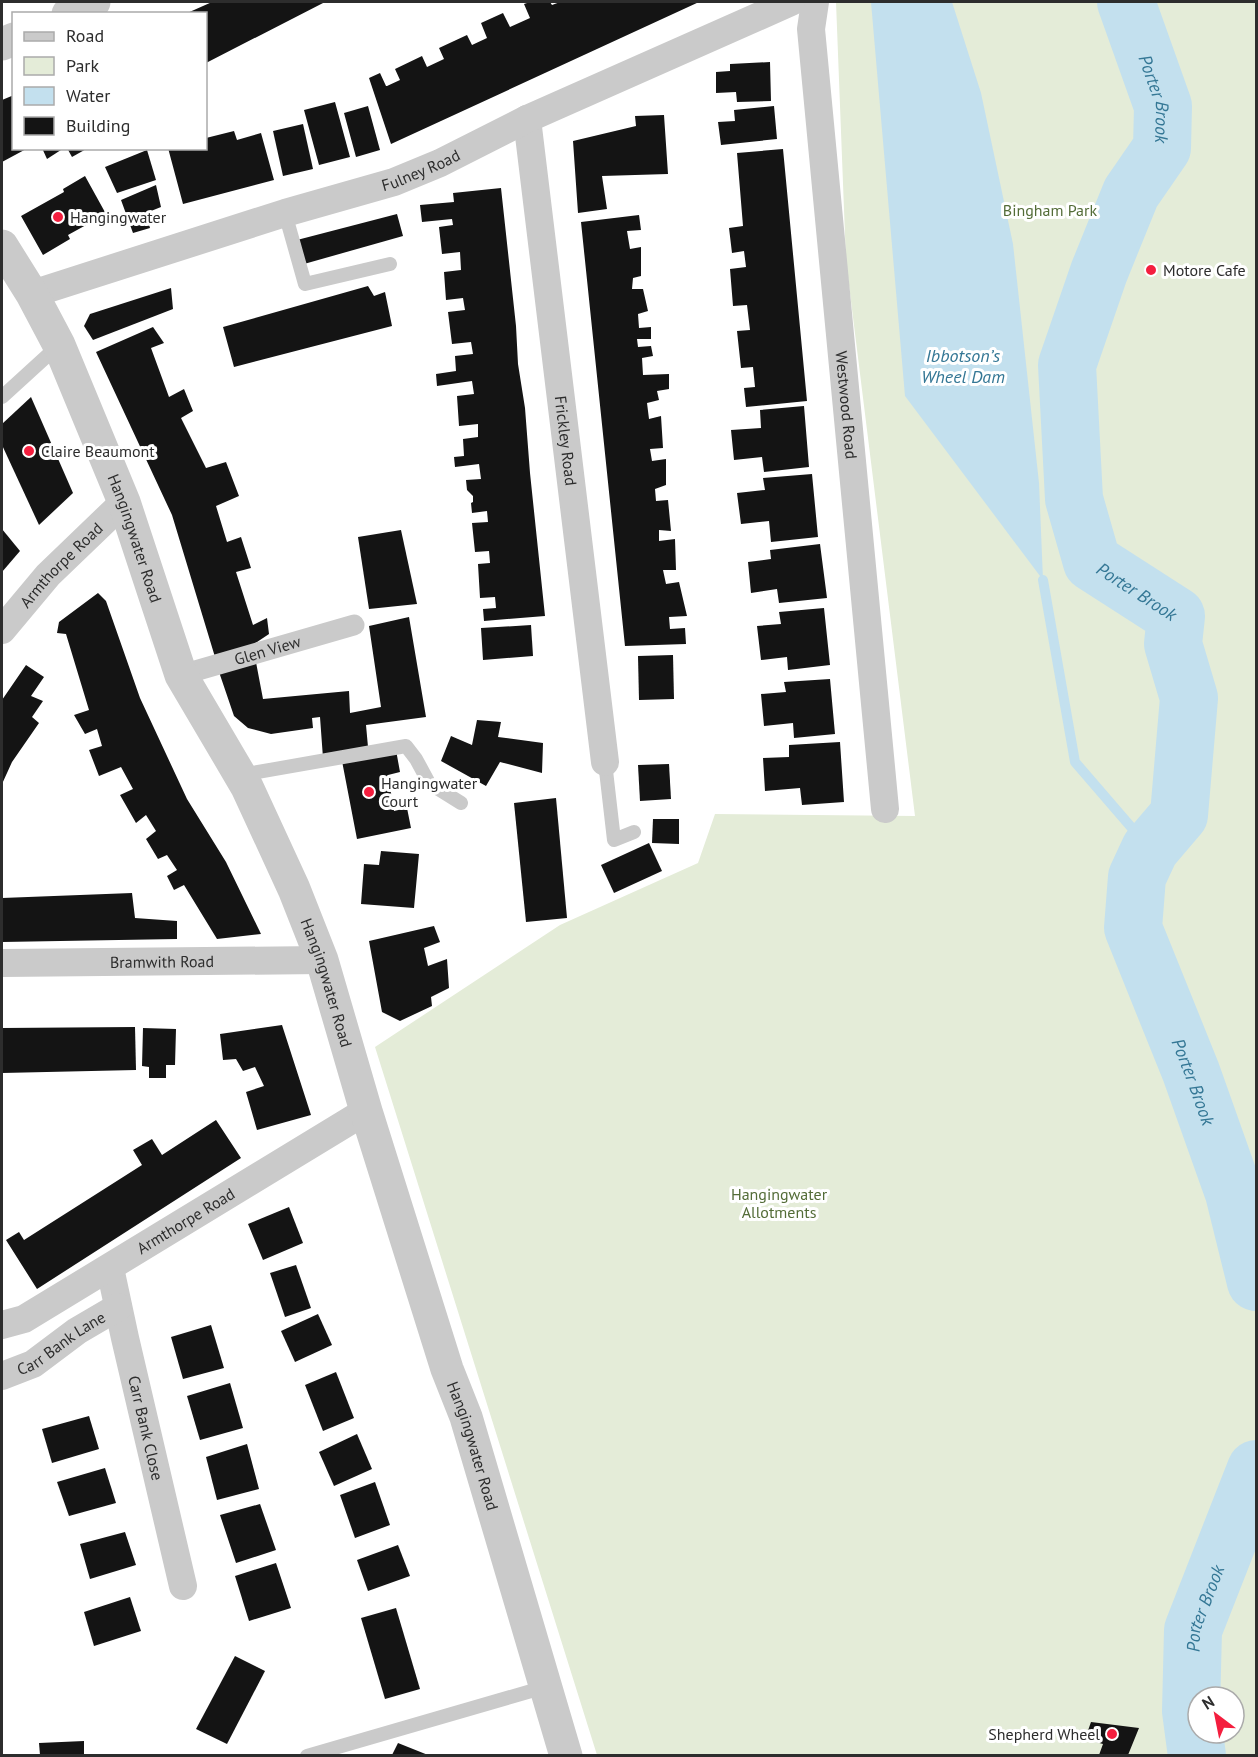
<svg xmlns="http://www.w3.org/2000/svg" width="1258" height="1757" viewBox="0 0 1258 1757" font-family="'PT Sans',sans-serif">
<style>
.green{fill:#e4ecd8;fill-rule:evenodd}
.water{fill:#c3e0ee}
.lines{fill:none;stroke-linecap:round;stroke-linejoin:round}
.stream{stroke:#c3e0ee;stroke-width:10}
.river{stroke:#c3e0ee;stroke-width:58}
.building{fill:#141414}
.service{stroke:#cacaca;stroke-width:14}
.pedestrian{stroke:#cacaca;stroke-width:21}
.minor{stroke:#cacaca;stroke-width:28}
.tertiary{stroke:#cacaca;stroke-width:33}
.poi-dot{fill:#f41e3e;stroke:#fff;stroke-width:2}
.labels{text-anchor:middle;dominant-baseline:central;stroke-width:6;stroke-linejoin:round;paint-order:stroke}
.street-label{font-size:16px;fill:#2d2d2d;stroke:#fff}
.park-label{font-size:16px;fill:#536c37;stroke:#fff}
.poi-label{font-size:16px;fill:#2d2d2d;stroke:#fff;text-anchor:start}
.water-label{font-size:18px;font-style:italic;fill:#347795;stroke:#fff}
</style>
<rect width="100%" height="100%" fill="#fff"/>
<path class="green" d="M836 2H1256V1755H597L375 1047 560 925 698 863 715 814 915 816 846 261ZM1198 1697H1234V1733H1198Z"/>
<polygon class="water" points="871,2 952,2 981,93 1013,244 1039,483 1043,580 905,396"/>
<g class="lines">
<polyline class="stream" points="1043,580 1075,762 1150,849"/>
<g class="river">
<path id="s1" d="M1126 2 1163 106 1162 148 1131 193 1099 272 1067 365 1074 499 1092 562 1176 616 1173 644 1189 698 1179 815 1150 849 1137 877 1133 928 1191 1072 1234 1193 1256 1282"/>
<path id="s2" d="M1197 1756 1191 1711 1193 1630 1256 1469"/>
</g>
</g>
<g class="building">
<polygon points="212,2 325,2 206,63 206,14 185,14"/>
<polygon points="530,2 550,2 552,5 560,2 699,2 391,144 369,78 380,73 386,86 387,86 400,80 395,69 422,56 427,67 444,59 439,48 467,35 472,45 487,38 481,23 503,13 510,27 530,18 524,4"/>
<polygon points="770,62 771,101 737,102 736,92 716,93 716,72 730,71 730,64"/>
<polygon points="14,95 14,148 28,148 2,162 2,100"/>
<polygon points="335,102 350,157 319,165 304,110"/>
<polygon points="368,106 380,150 356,157 344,113"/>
<polygon points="774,106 777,139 721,145 718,122 735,121 734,110"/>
<polygon points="664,115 668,174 602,176 607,209 578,213 573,141 636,126 635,116"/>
<polygon points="303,124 313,169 283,176 273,131"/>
<polygon points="234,131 237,140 261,133 274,180 183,204 168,148 206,148 206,138"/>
<polygon points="42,148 64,148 47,159"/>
<polygon points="67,148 88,148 72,157"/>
<polygon points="783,149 807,401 746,407 744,388 755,387 753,367 741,368 737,331 750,330 747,305 733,306 730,269 746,267 744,251 732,253 729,228 743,226 737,153"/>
<polygon points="147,150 156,180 117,193 105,167"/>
<polygon points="85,176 106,214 68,235 70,239 43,255 21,216 64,192 63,189"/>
<polygon points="156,185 161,207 146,213 150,228 133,233 121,200"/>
<polygon points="501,188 516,326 518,364 525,408 530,473 545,616 484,621 483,609 496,608 495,597 480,598 478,564 490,563 489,551 475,552 472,523 488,522 487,511 472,513 471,503 473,502 473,496 467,490 466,480 481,479 479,464 455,467 454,457 464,456 463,439 478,437 478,424 459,426 457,396 474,394 472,381 437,386 436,374 456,371 455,356 473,354 471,342 452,344 448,312 465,310 463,298 446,300 444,272 461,270 460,252 442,254 439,227 453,225 452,219 422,222 420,205 454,202 453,193"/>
<polygon points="397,214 403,236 304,264 297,240"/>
<polygon points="639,215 641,230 627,231 630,249 641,247 641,276 633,278 632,289 643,289 648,311 638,314 639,328 651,327 651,339 637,339 638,347 651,346 653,356 642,358 643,375 669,374 669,389 657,391 659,400 647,403 649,419 661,416 663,448 650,449 652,461 666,459 666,485 655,489 656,501 668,500 671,531 659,530 659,541 675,539 676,570 663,570 666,584 679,582 687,616 669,617 670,629 685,628 686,644 625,646 581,222"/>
<polygon points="368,286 374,296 385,292 392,326 234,367 223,327"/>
<polygon points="171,288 173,309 93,340 84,326 90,314"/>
<polygon points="153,327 164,343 151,348 169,397 184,389 193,411 181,418 206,468 226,462 239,496 216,506 227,542 241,537 251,568 236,572 253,625 267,618 269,634 254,644 215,657 172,515 96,352"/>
<polygon points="31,397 73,493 39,525 2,445 2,424"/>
<polygon points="804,406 809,467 764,472 762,457 734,460 731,430 761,428 760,410"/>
<polygon points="812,474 818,537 771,542 769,521 741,524 737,493 765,490 763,478"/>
<polygon points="2,529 20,551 2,572"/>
<polygon points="401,530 417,604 369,609 358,537"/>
<polygon points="820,544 827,598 779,603 777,589 751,593 748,562 771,559 770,550"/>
<polygon points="98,593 106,601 140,698 187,799 226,862 261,934 217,939 184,885 174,890 167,876 177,870 167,855 158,859 146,839 156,831 146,815 136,823 120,795 133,789 121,767 99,776 89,750 102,746 97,729 85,734 74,715 89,710 66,634 57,633 59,622"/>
<polygon points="824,608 830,665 788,670 787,657 761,660 757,626 781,624 779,612"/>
<polygon points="409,617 426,717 366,725 368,747 323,758 320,717 312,718 313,728 271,734 248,728 234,716 218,669 255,657 263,699 349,691 350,713 381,707 369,626"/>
<polygon points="531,625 533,656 483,660 481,628"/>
<polygon points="673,655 674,699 639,700 638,656"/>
<polygon points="26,665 44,677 31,696 43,701 32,717 39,723 12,762 2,784 2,700"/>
<polygon points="830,679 835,734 794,738 793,723 764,726 761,694 786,692 784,682"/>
<polygon points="477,720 501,722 498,737 543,743 542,773 500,762 486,786 441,761 451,736 472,745"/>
<polygon points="840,742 844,802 802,805 800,788 765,791 763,758 789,757 789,745"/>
<polygon points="396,750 400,772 388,775 394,811 407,808 411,828 357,839 342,761"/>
<polygon points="669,764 671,799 640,801 638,765"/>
<polygon points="556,798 567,918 526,922 514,803"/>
<polygon points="653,819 679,819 679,844 652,843"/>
<polygon points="649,843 662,871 614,893 601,865"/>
<polygon points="381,851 419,854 414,908 361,904 364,864 379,865"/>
<polygon points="132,893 135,918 177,921 177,939 2,942 2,898"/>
<polygon points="434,926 440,942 424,948 428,966 447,959 449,988 431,997 432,1006 400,1021 382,1012 369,941"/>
<polygon points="282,1025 311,1115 257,1130 246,1092 264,1086 255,1067 243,1071 236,1059 223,1060 220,1034"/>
<polygon points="135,1027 136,1070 2,1073 2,1028"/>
<polygon points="143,1028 176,1029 175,1065 166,1065 166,1078 149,1078 149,1067 142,1066"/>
<polygon points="216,1120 241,1158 37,1289 6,1240 19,1232 24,1240 142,1165 133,1150 152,1139 162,1155"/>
<polygon points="289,1207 303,1243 263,1260 248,1224"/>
<polygon points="296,1265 311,1308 285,1317 270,1273"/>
<polygon points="318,1314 332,1345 295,1362 281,1331"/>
<polygon points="211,1325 224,1368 183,1379 171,1337"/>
<polygon points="336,1372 354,1418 323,1431 305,1385"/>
<polygon points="230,1383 243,1428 200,1440 187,1396"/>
<polygon points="89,1416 99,1449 52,1463 42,1429"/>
<polygon points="357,1434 372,1469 334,1486 319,1452"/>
<polygon points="247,1444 259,1489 217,1500 206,1457"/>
<polygon points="105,1468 116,1503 69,1516 57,1482"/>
<polygon points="375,1482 390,1525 355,1538 340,1495"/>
<polygon points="260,1504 276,1550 236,1563 220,1515"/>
<polygon points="125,1532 136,1565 90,1579 80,1544"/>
<polygon points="398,1545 410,1576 368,1591 357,1560"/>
<polygon points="276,1563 291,1608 249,1621 235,1576"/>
<polygon points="130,1597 141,1631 94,1646 84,1612"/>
<polygon points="396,1608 420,1689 385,1699 361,1618"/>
<polygon points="235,1656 265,1671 227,1744 196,1729"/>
<polygon points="1091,1722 1139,1728 1128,1755 1099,1755 1103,1744 1085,1739"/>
<polygon points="84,1741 84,1755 40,1755 39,1743"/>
<polygon points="398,1743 428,1755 392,1755"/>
</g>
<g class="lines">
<g class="service">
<polyline points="285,213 305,284 390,264"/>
<polyline points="2,397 59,345"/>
<polyline points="605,762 614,840 634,832"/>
<polyline points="241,775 406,746 416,759 429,783 461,803"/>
<polyline points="307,1756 545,1687"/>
</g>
<path class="pedestrian" id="s3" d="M181 675 354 625"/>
<g class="minor">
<path id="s4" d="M815 2 811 29 885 809"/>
<path id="s5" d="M527 119 605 762"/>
<path id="s6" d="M32 294 285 213 394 182 440 163 527 119 791 2"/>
<path id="s7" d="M2 630 48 575 124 502"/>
<path id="s8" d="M2 963 322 960"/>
<path id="s9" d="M110 1268 125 1338 183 1586"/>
<path id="s10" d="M2 1325 24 1319 366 1111"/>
<path id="s11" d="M2 1376 33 1364 77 1331 118 1307"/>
</g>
<g class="tertiary">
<polyline points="68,14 94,2"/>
<polyline points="2,44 14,39"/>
<path id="s12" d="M2 246 32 294 59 345 124 502 181 675 247 787 294 889 322 960 366 1111 447 1369 466 1417 566 1756"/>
</g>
</g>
<g class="poi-dot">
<circle cx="58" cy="217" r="6"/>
<circle cx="1151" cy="270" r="6"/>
<circle cx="29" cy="451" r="6"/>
<circle cx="369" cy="792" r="6"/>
<circle cx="1112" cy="1734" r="6"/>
</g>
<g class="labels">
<g class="street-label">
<text stroke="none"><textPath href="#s6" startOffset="408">Fulney Road</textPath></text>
<text stroke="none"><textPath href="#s4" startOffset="405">Westwood Road</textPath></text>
<text stroke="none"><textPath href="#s5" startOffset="324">Frickley Road</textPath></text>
<text stroke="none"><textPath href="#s12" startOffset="322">Hangingwater Road</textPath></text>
<text stroke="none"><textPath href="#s7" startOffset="88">Armthorpe Road</textPath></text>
<text stroke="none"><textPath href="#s3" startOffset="90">Glen View</textPath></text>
<text stroke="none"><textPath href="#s8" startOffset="160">Bramwith Road</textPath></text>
<text stroke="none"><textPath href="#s12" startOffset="808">Hangingwater Road</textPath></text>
<text stroke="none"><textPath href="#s10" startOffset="212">Armthorpe Road</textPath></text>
<text stroke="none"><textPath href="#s11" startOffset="68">Carr Bank Lane</textPath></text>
<text stroke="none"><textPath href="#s9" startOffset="164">Carr Bank Close</textPath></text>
<text stroke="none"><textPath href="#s12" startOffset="1294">Hangingwater Road</textPath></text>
</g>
<g class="park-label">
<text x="1050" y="210">Bingham Park</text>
<text x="779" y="1194">Hangingwater<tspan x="779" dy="18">Allotments</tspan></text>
</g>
<g class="poi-label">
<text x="70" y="217">Hangingwater</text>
<text x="1163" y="270">Motore Cafe</text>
<text x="41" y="451">Claire Beaumont</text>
<text x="381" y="783">Hangingwater<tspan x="381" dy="18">Court</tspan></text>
<text x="1100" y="1734" text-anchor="end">Shepherd Wheel</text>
</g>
<g class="water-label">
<text stroke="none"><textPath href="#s1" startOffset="102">Porter Brook</textPath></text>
<text x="963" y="355">Ibbotson’s<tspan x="963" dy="21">Wheel Dam</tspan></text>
<text stroke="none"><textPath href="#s1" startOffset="644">Porter Brook</textPath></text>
<text stroke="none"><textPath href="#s1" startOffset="1184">Porter Brook</textPath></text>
<text stroke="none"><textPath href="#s2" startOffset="150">Porter Brook</textPath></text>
</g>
</g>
<rect width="1258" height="1757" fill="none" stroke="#2d2d2d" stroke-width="6"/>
<rect x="12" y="12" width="195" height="138" fill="#ffffff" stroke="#ababab" stroke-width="1.5"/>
<rect x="24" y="32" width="30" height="9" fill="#cacaca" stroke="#ababab" stroke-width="1.5"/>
<text x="66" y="42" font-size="18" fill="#2d2d2d">Road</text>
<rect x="24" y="57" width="30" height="18" fill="#e4ecd8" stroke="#ababab" stroke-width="1.5"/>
<text x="66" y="72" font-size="18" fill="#2d2d2d">Park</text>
<rect x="24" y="87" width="30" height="18" fill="#c3e0ee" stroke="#ababab" stroke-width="1.5"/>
<text x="66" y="102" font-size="18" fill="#2d2d2d">Water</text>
<rect x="24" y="117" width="30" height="18" fill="#141414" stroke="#ababab" stroke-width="1.5"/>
<text x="66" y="132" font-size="18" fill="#2d2d2d">Building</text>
<g transform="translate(1216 1715) rotate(328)"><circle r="28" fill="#ffffff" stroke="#ababab" stroke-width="1.5"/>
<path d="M0-4.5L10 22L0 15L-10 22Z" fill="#f41e3e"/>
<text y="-9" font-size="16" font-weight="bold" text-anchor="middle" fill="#2d2d2d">N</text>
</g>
</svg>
